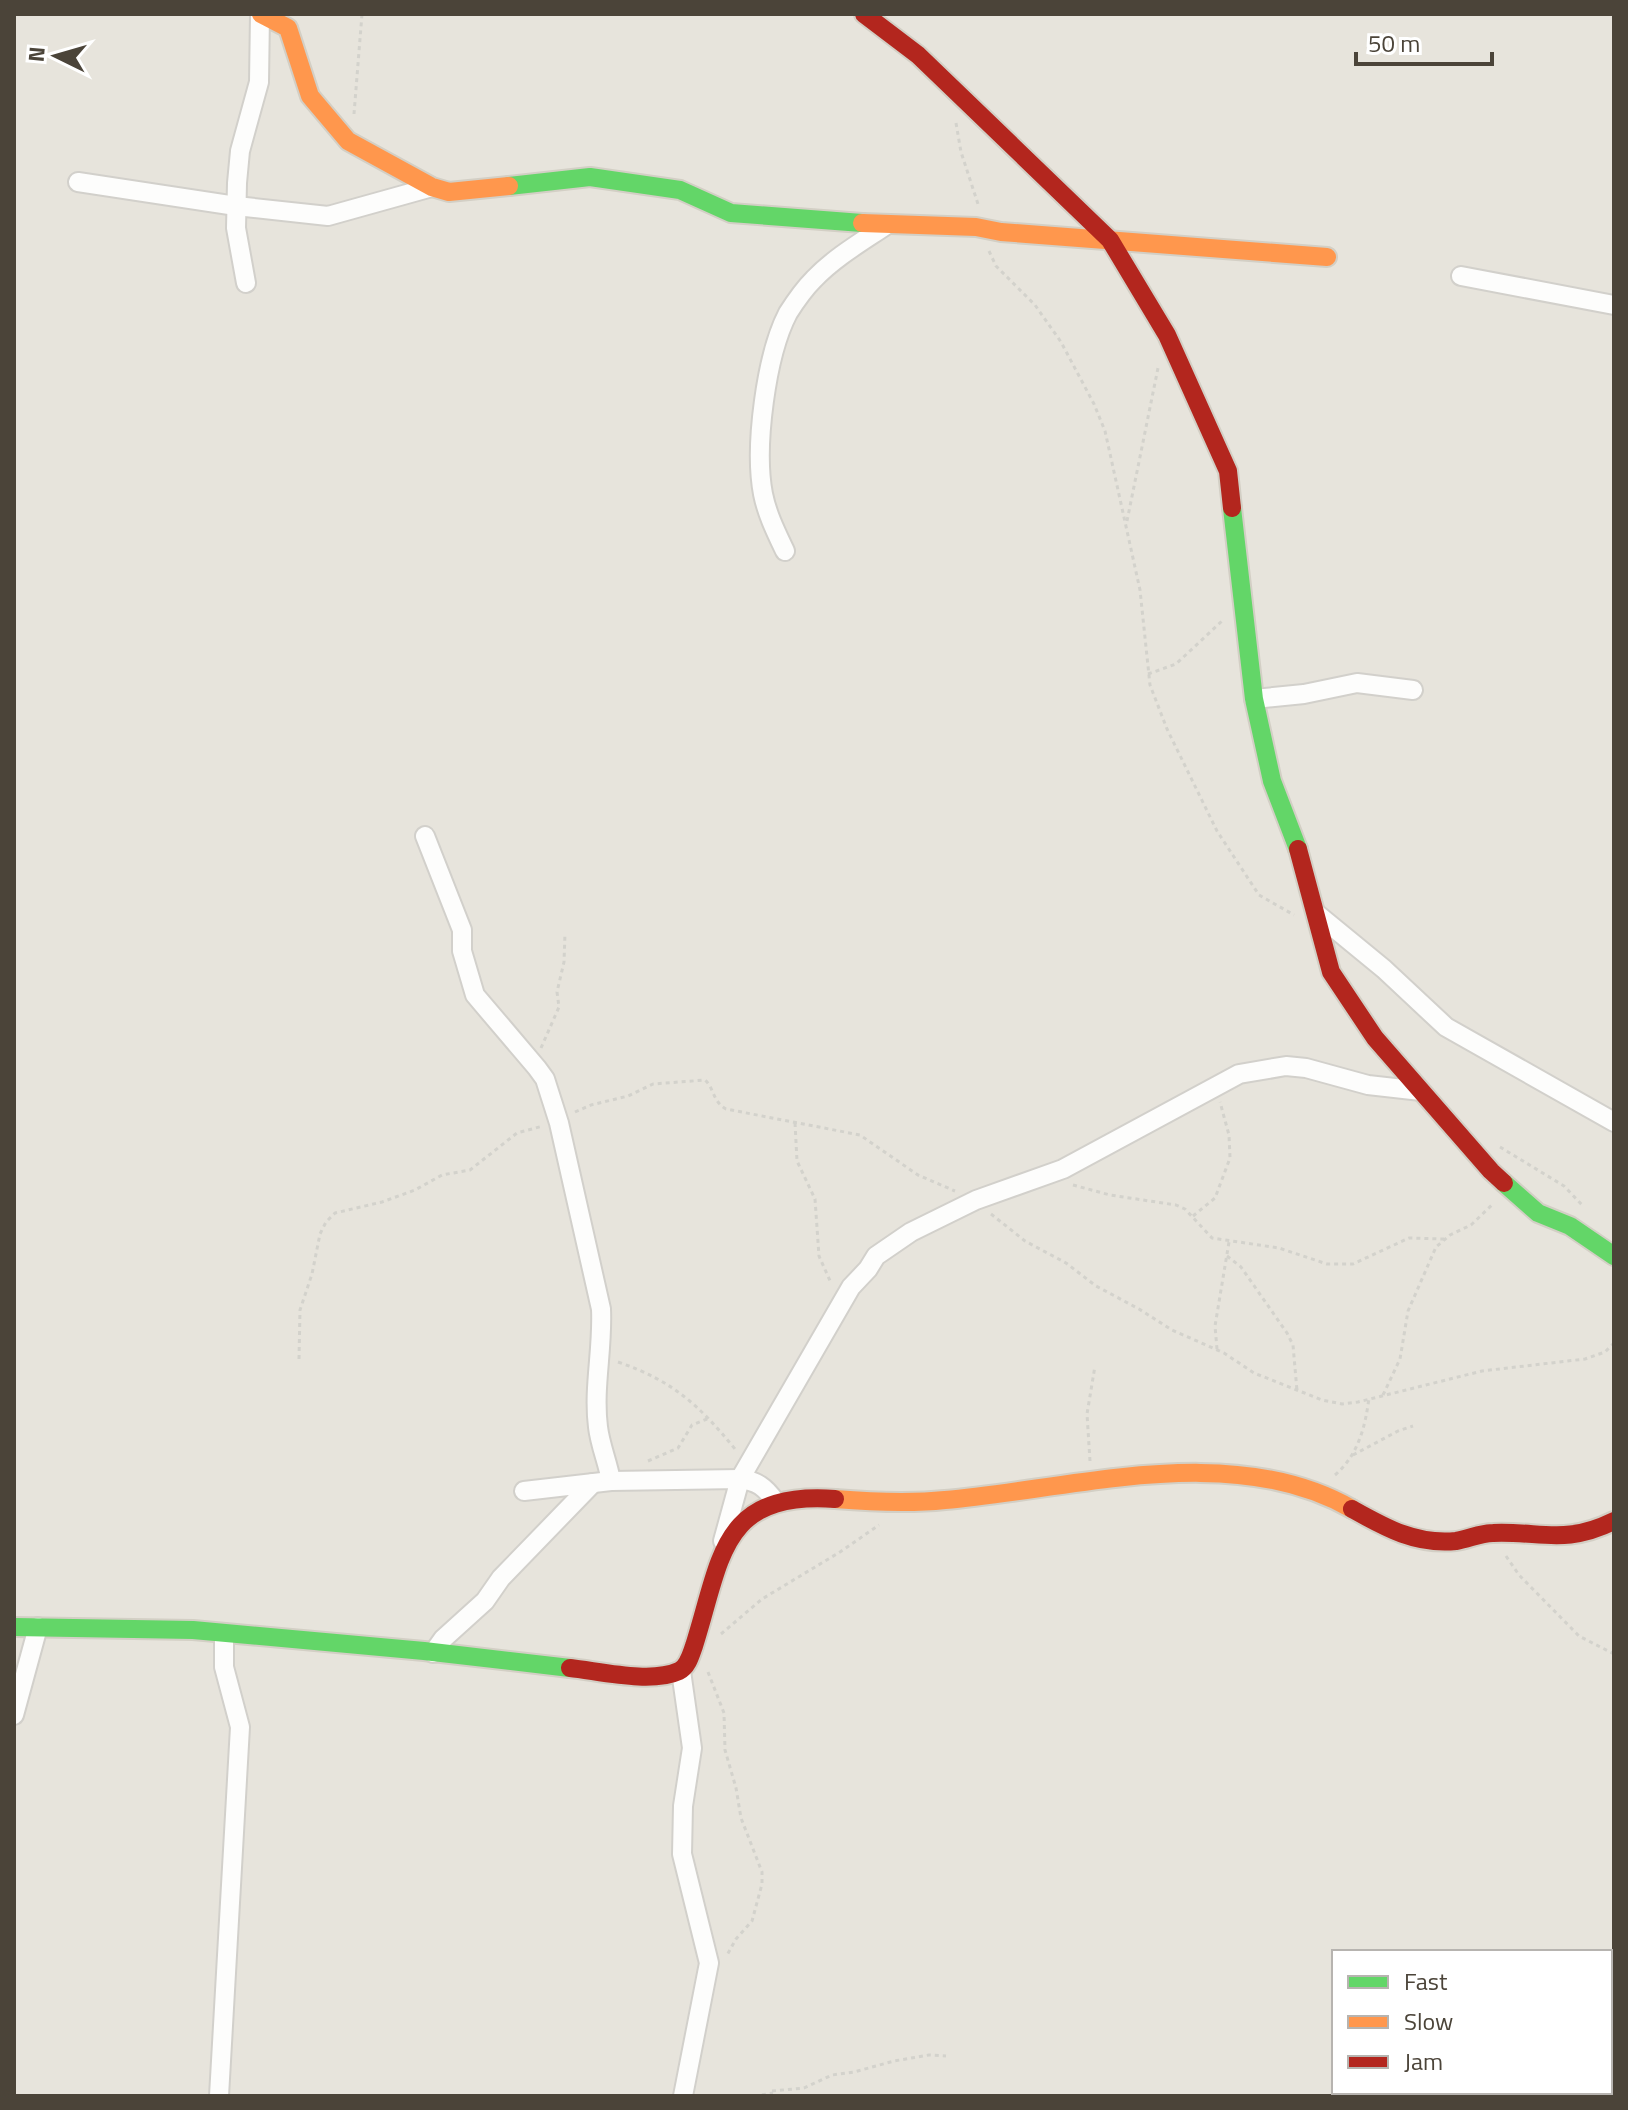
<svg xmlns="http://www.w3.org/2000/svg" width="1628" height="2110" viewBox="0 0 1628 2110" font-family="'Titillium Web',sans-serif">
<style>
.residential{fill:#e7e4dc;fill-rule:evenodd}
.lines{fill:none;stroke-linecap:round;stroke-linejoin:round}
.street-casing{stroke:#d2d0cb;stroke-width:22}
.fast-casing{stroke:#d3cfc5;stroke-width:22}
.slow-casing{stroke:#d3cfc5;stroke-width:22}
.jam-casing{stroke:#d3cfc5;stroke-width:22}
.path{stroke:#d3d2cc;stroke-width:3;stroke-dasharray:4 4;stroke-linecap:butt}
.street{stroke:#fdfdfc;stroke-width:18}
.fast{stroke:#63d668;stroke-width:18}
.slow{stroke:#ff974d;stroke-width:18}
.jam{stroke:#b3261e;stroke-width:18}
</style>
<rect width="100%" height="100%" fill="#f4f2ee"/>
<path class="residential" d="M14 14H1614V2096H14ZM1334 1952H1610V2092H1334Z"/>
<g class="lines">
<defs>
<g id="street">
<polyline points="78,182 236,206 328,216 432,187"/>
<polyline points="1461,276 1614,305"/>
<polyline points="246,283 236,228 237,183 240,151 259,82 260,14"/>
<path d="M785 551C776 532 767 514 763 494 754 447 766 355 788 313 795 302 805 288 814 279 835 257 863 241 888 224"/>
<polyline points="1254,699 1304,694 1357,683 1413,690"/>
<path d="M425 836 462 930V951L475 995 537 1068 545 1079 559 1123 601 1309C603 1349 593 1388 598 1427 600 1445 608 1463 611 1481"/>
<polyline points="1317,914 1384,969 1446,1027 1614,1122"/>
<polyline points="524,1491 611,1481 740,1479 723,1541"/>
<path d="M775 1501C765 1487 757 1481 740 1479L851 1287 868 1269 876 1256 911 1232 976 1200 1063 1169 1239 1074 1286 1066 1306 1068 1368 1085 1421 1091"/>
<polyline points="433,1653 443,1639 485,1601 501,1578 593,1483"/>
<polyline points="681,1671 692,1748 683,1806 682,1854 709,1963 683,2096"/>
<polyline points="14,1715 38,1627"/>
<polyline points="219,2096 240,1727 224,1667 224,1633"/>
</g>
<g id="fast">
<polyline points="509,186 590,177 680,190 731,213 862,223"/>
<polyline points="1232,508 1254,699 1272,781 1298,849"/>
<polyline points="1504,1183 1538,1213 1570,1226 1614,1256"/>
<polyline points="14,1627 193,1630 424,1651 570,1668"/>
</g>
<g id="slow">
<polyline points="261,14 288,28 310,96 348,141 432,187 449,192 509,186"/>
<polyline points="862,223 976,227 1001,232 1327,257"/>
<path d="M835 1499C872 1502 908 1504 945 1500 1074 1489 1232 1440 1352 1509"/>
</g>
<g id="jam">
<polyline points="864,14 918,55 1110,240 1167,335 1228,471 1232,508"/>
<polyline points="1298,849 1331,972 1375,1038 1491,1171 1504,1183"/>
<path d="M1352 1509C1386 1528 1416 1545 1456 1541 1469 1539 1480 1533 1493 1533 1542 1531 1565 1545 1614 1521"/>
<path d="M570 1668C599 1671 651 1684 679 1671 688 1667 691 1654 694 1646 722 1558 720 1491 835 1499"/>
</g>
</defs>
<use href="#street" class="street-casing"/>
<use href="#fast" class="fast-casing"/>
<use href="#slow" class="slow-casing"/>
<use href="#jam" class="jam-casing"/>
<g class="path">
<polyline points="354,114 362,14"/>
<polyline points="956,123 961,152 978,204"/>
<polyline points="989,251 996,266 1035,305 1061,342 1094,404 1105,431 1140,590 1150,685 1167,729 1217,831 1259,895 1294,915"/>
<polyline points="1127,521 1158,368"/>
<polyline points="1148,674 1176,664 1222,621"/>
<polyline points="541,1048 559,1007 557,992 564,962 565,933"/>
<path d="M575 1112 591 1105 628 1096 653 1084 705 1080C714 1088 713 1102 726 1109L860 1135 918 1175 955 1191"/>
<polyline points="795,1123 797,1161 815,1199 819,1256 831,1283"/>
<polyline points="1500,1147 1564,1186 1584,1207"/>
<polyline points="1073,1185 1110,1195 1176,1205 1185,1209 1212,1238 1279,1248 1327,1264 1353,1264 1409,1238 1444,1239"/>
<polyline points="991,1214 1025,1241 1066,1263 1096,1286 1139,1309 1172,1330 1224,1353 1254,1373 1322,1400 1342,1404 1358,1402 1482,1371 1585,1359 1605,1352 1614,1343"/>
<polyline points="1193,1216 1215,1198 1230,1158 1229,1135 1220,1102"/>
<polyline points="1227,1256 1241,1267 1287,1333 1293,1345 1297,1391"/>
<polyline points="1217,1349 1215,1326 1229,1242"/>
<polyline points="299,1359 300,1310 312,1274 320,1234 326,1222 335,1213 382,1202 415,1190 442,1175 470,1170 517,1133 543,1126"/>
<path d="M618 1362C673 1381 699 1405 735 1449"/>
<polyline points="1383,1395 1400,1359 1408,1311 1436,1247 1450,1235 1471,1225 1494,1203"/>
<polyline points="1353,1455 1398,1431 1413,1426"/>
<polyline points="648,1461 678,1448 692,1425 707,1419"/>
<polyline points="1090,1461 1087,1414 1095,1366"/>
<path d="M1335 1475C1358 1455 1365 1428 1369 1398"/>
<polyline points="1506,1556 1519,1575 1579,1636 1614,1654"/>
<polyline points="721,1634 762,1599 840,1552 879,1525"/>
<polyline points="708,1672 724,1713 725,1750 736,1788 741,1818 762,1872 762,1884 752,1921 736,1939 726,1957"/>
<polyline points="772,2091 804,2088 832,2075 854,2072 894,2061 929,2055 946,2056"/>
<polyline points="754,2096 773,2093"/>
</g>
<use href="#street" class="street"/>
<use href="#fast" class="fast"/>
<use href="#slow" class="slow"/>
<use href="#jam" class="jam"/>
</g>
<rect width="1628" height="2110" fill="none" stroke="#4b4439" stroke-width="32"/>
<rect x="1332" y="1950" width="280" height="144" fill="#ffffff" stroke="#b7b4b0" stroke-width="2"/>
<rect x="1348" y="1976" width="40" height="12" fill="#63d668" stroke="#b7b4b0" stroke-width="2"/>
<text x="1404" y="1990" font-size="24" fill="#4b4439">Fast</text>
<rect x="1348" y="2016" width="40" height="12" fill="#ff974d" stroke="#b7b4b0" stroke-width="2"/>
<text x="1404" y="2030" font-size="24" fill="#4b4439">Slow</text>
<rect x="1348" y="2056" width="40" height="12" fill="#b3261e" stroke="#b7b4b0" stroke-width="2"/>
<text x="1404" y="2070" font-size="24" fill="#4b4439">Jam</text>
<g transform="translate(56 56) rotate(275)" stroke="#ffffff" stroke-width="6" paint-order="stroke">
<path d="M0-6L14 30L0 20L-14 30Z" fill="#4b4439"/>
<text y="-12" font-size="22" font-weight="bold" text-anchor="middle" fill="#4b4439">N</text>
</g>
<path d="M1356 52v12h136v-12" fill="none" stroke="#4b4439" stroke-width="4"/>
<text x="1368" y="52" font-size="24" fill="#4b4439" stroke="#ffffff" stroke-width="6" paint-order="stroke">50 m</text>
</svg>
